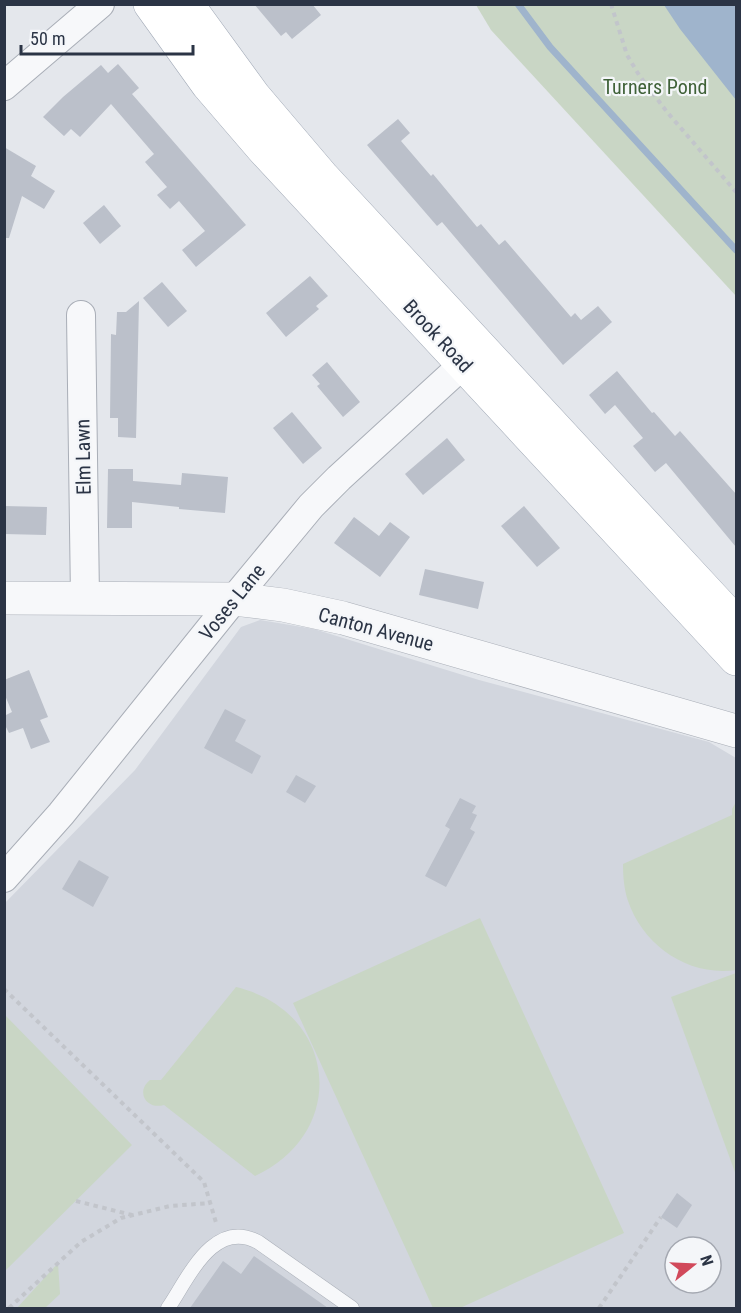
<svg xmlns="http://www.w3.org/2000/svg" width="741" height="1313" viewBox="0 0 741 1313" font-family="'Roboto Condensed',sans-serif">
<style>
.built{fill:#d2d6de;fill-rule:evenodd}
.green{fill:#c9d6c5}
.water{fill:#9fb4cc}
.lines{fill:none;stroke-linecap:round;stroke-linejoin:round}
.stream{stroke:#9fb4cc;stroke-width:7}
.building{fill:#bbc0ca}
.service-casing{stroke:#a9aeb7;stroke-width:15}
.minor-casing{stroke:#a9aeb7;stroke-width:30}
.tertiary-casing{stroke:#a9aeb7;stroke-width:34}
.primary-casing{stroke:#a3abb8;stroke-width:34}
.path{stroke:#c2c5cb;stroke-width:4;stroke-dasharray:4.5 4.5;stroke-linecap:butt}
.service{stroke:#f7f8fa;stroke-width:14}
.minor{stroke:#f7f8fa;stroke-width:28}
.tertiary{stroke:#f7f8fa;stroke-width:33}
.primary{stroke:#fff;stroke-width:33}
.labels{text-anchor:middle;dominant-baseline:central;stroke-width:4.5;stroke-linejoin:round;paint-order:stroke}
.park-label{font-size:20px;fill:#3f6138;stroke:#f4f6f9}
.street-label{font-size:20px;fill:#2b3445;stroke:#f4f6f9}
</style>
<rect width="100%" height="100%" fill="#e4e7ec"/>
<path class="built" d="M260 620 314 629 479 680 709 742 736 758V1308H5L4 904 135 770 241 627ZM675 1247H711V1283H675Z"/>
<g class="green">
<polygon points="476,5 736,5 736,296 491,30"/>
<path d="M736 802V970C688 977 643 945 628 901 624 889 623 876 623 864L732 815V809Z"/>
<polygon points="480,918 624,1233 460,1308 433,1308 293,1003"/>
<polygon points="736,973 736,1175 671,997"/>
<path d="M236 987C337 1011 350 1132 255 1176L164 1105C147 1110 135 1092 150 1080H161Z"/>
<polygon points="5,1015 132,1145 5,1271"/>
<polygon points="58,1263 60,1294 45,1308 17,1308"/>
</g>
<polygon class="water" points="664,5 736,5 736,100 680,29"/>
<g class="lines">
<polyline class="stream" points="518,4 550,47 736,250"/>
</g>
<g class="building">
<polygon points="254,4 312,4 321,15 292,39 286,32 281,36"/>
<polygon points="118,64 139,88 132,94 246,225 196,267 182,250 205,231 179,201 170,209 157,195 167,187 145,162 154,154 111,104 80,137 71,129 64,136 43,117 63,97 101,65 108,73"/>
<polygon points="398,119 410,133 401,141 431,176 433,174 477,227 481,224 499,245 505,240 571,317 575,313 581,320 598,306 612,322 563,365 442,222 437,226 367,145"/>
<polygon points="4,147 36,166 31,176 55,191 44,209 22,196 9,238 4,238"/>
<polygon points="104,205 121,226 100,244 83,223"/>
<polygon points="310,276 328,296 316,306 319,309 286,337 266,313"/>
<polygon points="162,282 187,311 168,327 143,298"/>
<polygon points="139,301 136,438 118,437 118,418 110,418 111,334 116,335 117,312 126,312"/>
<polygon points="327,362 360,402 343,417 317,386 320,384 312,375"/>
<polygon points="617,371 652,413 654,412 675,436 680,431 736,494 736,547 666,463 655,472 633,446 643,438 615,405 605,414 589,395"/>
<polygon points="292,412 322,448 303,464 273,428"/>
<polygon points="447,438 465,460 423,495 405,474"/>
<polygon points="108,469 133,469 133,481 181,485 182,473 228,477 225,513 179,509 179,507 132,502 132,528 107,528"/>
<polygon points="4,506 47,507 46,535 4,534"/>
<polygon points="524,506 560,548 537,567 501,526"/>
<polygon points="354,517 379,536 390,522 410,537 380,577 334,543"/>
<polygon points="425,569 484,582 478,609 419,595"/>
<polygon points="29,670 48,717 40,720 50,742 31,749 23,728 9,733 4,723 4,716 12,712 4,693 4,680"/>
<polygon points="225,709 246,720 235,741 261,756 252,774 204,748"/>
<polygon points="296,775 316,786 305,803 286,792"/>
<polygon points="460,798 476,806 472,813 477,815 470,829 475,832 446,887 425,876 450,829 445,826"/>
<polygon points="79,860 109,877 93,907 62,889"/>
<polygon points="677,1193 692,1205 677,1228 661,1217"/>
<polygon points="254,1256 328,1308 190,1308 223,1261 241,1274"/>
</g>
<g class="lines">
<defs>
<path id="service" d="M168 1308C188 1279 213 1218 258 1242L352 1308"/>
<g id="minor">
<polyline points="4,86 100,4"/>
<polyline points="81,315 85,598"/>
<polyline points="4,878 61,814 234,599 311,506 339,478 480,349"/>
</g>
<polyline id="tertiary" points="4,598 234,599 283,605 343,618 736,731"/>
<g id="primary">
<polyline points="150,4 208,85 263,149 736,659"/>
<polyline points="187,4 254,96 322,176 736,623"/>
</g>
</defs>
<use href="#service" class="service-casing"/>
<use href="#minor" class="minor-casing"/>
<use href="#tertiary" class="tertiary-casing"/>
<use href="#primary" class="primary-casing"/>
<g class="path">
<polyline points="611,4 627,55 639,75 667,112 736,192"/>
<polyline points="4,989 204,1182 217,1226"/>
<polyline points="76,1201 132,1215"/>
<polyline points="9,1308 81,1242 121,1218 170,1206 210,1203"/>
<polyline points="599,1308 661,1217"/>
</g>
<use href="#service" class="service"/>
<use href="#minor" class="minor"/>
<use href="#tertiary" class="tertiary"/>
<use href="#primary" class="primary"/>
</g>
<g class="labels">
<g class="park-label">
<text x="655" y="87">Turners Pond</text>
</g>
<g class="street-label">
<text transform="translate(438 336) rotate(47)">Brook Road</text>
<text transform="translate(83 457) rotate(-91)">Elm Lawn</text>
<text transform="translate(232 602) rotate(-51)">Voses Lane</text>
<text transform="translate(376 629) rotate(15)">Canton Avenue</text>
</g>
</g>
<rect width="741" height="1313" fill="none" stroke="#2b3445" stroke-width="12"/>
<g transform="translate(693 1265) rotate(72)"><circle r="28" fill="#f4f6f9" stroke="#a4a8b1" stroke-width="1.5"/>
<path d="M0-4.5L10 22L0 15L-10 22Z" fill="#d1495b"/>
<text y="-9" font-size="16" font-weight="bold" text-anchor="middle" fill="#2b3445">N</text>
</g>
<path d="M21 45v9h172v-9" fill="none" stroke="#2b3445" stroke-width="3"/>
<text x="30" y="45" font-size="18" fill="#2b3445" stroke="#f4f6f9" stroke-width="4.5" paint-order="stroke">50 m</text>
</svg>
